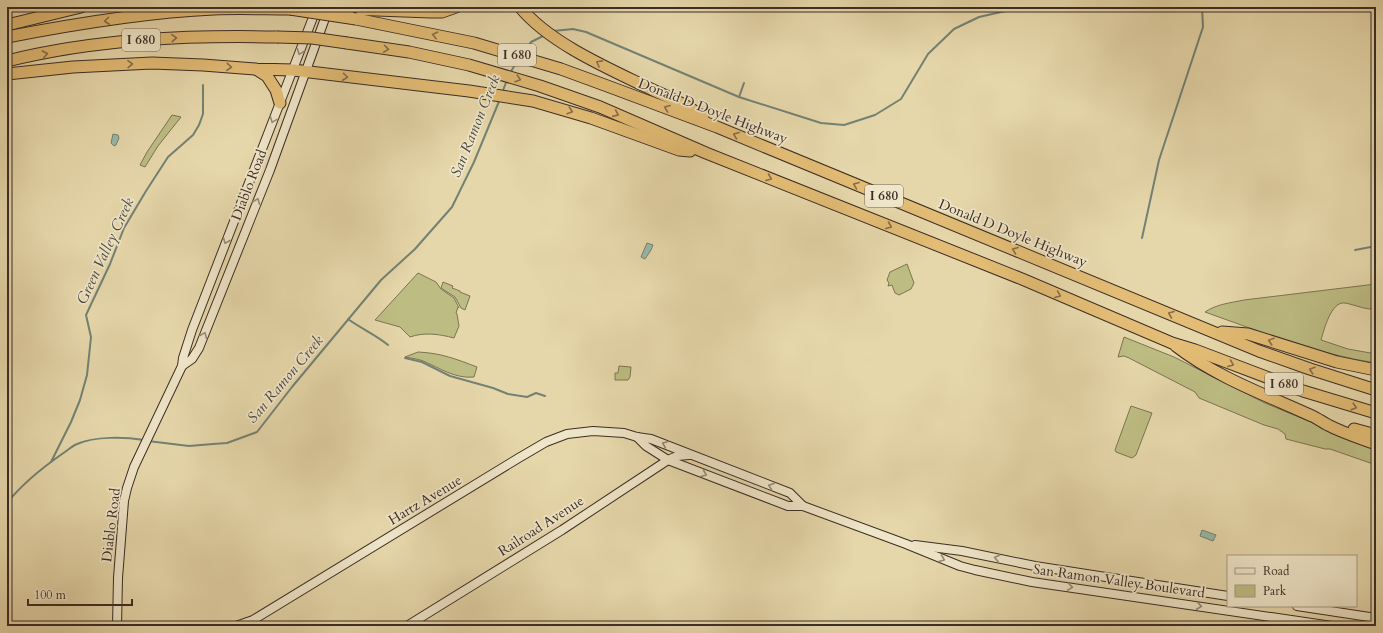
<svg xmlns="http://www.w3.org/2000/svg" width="1383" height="633" viewBox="0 0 1383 633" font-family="Cardo,serif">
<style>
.green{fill:#bdbc83;stroke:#7c7454}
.water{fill:#96baa9;stroke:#728275}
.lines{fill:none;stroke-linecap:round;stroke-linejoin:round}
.stream{stroke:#728275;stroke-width:2}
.secondary-casing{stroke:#3b2d26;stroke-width:10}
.highway-casing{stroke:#3b2d26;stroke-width:13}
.secondary{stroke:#efe5c8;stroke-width:8}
.highway{stroke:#e3bc75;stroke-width:11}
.highway-bridge-casing{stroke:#3b2d26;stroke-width:13;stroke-linecap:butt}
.highway-bridge{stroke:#e3bc75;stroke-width:11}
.oneway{stroke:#876d4a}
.oneway2{stroke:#958977}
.labels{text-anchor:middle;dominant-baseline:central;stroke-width:3.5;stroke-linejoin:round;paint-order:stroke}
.shield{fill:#efe5c8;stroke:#716457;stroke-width:1}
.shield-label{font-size:13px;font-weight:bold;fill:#3b2d26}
.street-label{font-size:14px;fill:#3b2d26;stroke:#efe5c8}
.water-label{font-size:15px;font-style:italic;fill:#4d4940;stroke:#efe5c8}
</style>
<rect width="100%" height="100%" fill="#e6d7aa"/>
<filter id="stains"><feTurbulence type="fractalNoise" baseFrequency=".005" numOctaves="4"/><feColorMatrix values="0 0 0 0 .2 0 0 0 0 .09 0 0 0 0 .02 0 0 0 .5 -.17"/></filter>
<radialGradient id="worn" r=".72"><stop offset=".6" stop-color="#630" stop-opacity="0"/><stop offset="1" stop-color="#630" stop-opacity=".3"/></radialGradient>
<g class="green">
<polygon points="172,115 181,117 158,146 145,167 140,165 147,152"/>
<polygon points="907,264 914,283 911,289 899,295 895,293 892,285 888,286 889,283 887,280 890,272"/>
<path d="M418 273 436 282 441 289 454 298 459 308 458 307 456 313 457 314 459 326 454 338C439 334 424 332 410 337L400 327 375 320Z"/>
<polygon points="443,282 453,286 452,288 460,291 460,292 470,296 465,310 461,308 455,297 441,288"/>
<path d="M1376 284V309C1365 310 1356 305 1345 303 1331 301 1324 330 1321 340L1348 349 1376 354V363C1317 354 1261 332 1205 312 1217 304 1230 303 1244 300Z"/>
<polygon points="1124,337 1174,357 1265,403 1376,449 1376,465 1330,449 1325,449 1286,439 1285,434 1278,429 1264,425 1199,398 1195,392 1129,358 1124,356 1118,357"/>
<path d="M418 352C441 353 456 359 477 367L474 377C455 379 440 368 423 361 418 359 411 358 405 357Z"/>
<polygon points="619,366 631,367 630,377 628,380 615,380 615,373 618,373"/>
<polygon points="1131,406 1152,413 1136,455 1132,458 1116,452 1115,450"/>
</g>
<g class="water">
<polygon points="113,134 118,135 119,138 116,145 114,146 111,143"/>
<polygon points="647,243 653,245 651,250 645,259 641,257"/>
<polygon points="1202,530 1216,535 1213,541 1200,536"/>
</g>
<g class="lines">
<g class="stream">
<polyline points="553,31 573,29 586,32 739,97 821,123 844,125 875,115 901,99 928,54 954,29 979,17 1023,7"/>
<polyline points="523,53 531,42 545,35"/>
<polyline points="510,73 518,60"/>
<polyline points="502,93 507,80"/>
<polyline points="739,97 744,83"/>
<polyline points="1142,238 1159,160 1203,27 1202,7"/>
<polyline points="1355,250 1376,246"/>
<path d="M348 319C360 328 378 336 388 345"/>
<polyline points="405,358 422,362 450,376 493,388 508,394 527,397 536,393 545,396"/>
<polyline points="148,441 189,446 213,444 227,443 257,432 292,387 381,280 415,249 452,207 474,162 500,99"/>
<polyline points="51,462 71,422 80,400 87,375 91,337 86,315 110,264 124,228 146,191 168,157 193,135 199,125 203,114 203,85"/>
<path d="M7 503C22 484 42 468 62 454 67 451 72 446 77 444 95 436 125 437 144 440"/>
</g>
<defs>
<g id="secondary">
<polyline points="182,366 192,359 199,348 270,170 328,10"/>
<polyline points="637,437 646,446 668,460 788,506 803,506 906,544 960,566 975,570 1032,582 1332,626"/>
<polyline points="915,545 962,551 1035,566 1228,596"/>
<polyline points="1297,606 1376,618"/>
<polyline points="117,626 118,578 124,501 127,488 134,467 182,366 183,358 192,330 317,7"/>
<polyline points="236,626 253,620 517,459 546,442 567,434 593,431 624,433 637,437 651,439 790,493 803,506"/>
<polyline points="407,626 562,530 668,460 677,456 689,455"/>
</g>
<g id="highway">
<path d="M520 7C550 44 612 70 655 91 671 98 689 106 703 117"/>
<polyline points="349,9 431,12 442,12 456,7"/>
<polyline points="356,19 474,43 561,69 610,87 717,127 1259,351 1310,369 1376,390"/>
<polyline points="7,25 81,7"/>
<path d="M7 37C74 24 146 12 214 9 239 8 265 9 290 9L298 8"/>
<polyline points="347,43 409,52 469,65 540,86 600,107 706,153 1022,279 1172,343 1195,350 1303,391 1376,413"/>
<path d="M7 61C95 39 187 35 277 37"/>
<polyline points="256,69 267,76 276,90 280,103"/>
<polyline points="7,74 73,67 152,63 203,65 255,69 293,70 469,91 533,101 591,118 679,150 690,151"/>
<polyline points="1222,332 1248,334 1337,362 1376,370"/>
<path d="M1176 346C1216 377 1266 395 1312 416 1317 418 1322 422 1328 425 1343 433 1360 438 1376 444"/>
<polyline points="1354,429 1376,435"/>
</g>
</defs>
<use href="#secondary" class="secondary-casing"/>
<use href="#highway" class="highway-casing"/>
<use href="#secondary" class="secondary"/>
<use href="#highway" class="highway"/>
<defs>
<g id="highway-bridge">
<polyline points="290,9 356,19"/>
<polyline points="325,9 349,9"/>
<polyline points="277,37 312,38 347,43"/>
</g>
</defs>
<use href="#highway-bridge" class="highway-bridge-casing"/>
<use href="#highway-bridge" class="highway-bridge"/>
</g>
<defs><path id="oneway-chevron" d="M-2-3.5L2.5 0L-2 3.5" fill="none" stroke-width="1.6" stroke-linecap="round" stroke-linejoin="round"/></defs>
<g class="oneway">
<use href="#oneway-chevron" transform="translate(107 21) rotate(173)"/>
<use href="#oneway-chevron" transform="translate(435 35) rotate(-168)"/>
<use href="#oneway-chevron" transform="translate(174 38) rotate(-3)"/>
<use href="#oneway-chevron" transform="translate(386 49) rotate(8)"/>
<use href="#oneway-chevron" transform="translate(45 54) rotate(-11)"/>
<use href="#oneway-chevron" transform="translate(599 63) rotate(-151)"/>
<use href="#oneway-chevron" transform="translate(130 64) rotate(-2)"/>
<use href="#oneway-chevron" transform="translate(229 67) rotate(5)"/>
<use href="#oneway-chevron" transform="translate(345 77) rotate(7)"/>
<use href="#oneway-chevron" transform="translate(518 79) rotate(17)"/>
<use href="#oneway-chevron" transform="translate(667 108) rotate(-159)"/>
<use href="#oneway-chevron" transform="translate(570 111) rotate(18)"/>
<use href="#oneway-chevron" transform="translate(616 114) rotate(24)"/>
<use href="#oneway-chevron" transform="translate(736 135) rotate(-158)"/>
<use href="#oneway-chevron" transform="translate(769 178) rotate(22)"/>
<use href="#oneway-chevron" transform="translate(856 185) rotate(-158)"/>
<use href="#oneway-chevron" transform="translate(889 226) rotate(22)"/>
<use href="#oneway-chevron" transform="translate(1015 250) rotate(-158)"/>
<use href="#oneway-chevron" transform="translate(1058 295) rotate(23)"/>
<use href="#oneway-chevron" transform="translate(1171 314) rotate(-158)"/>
<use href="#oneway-chevron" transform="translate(1271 341) rotate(-162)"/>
<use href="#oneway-chevron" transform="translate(1231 364) rotate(22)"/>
<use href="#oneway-chevron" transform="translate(1312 370) rotate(-162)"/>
<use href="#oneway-chevron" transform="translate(1354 407) rotate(17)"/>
</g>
<g class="oneway2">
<use href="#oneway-chevron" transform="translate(300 52) rotate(111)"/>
<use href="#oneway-chevron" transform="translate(273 120) rotate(111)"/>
<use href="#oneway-chevron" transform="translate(257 201) rotate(-68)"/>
<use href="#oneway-chevron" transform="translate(226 241) rotate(112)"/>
<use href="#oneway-chevron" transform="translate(204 335) rotate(-68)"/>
<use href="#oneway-chevron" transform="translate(665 444) rotate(-157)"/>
<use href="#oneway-chevron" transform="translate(704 474) rotate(21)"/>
<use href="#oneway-chevron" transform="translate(771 486) rotate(-160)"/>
<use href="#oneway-chevron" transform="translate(997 558) rotate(-168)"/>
<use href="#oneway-chevron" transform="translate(942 559) rotate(22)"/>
<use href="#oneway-chevron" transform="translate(1070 587) rotate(8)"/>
<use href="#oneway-chevron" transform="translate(1199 606) rotate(8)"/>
</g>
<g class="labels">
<g class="shield">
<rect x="122" y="29" width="38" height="22" rx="3"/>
<rect x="498" y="44" width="38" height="22" rx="3"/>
<rect x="865" y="185" width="38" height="22" rx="3"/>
<rect x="1265" y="373" width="38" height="22" rx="3"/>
</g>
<g class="shield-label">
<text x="141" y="40">I 680</text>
<text x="517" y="55">I 680</text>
<text x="884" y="196">I 680</text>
<text x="1284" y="384">I 680</text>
</g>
<g class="street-label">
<text transform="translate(713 111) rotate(21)">Donald D Doyle Highway</text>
<text transform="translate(249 185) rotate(-69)">Diablo Road</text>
<text transform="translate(1013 233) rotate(22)">Donald D Doyle Highway</text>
<text transform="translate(425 500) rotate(-31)">Hartz Avenue</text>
<text transform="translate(111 525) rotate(-83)">Diablo Road</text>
<text transform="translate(541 526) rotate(-33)">Railroad Avenue</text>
<text transform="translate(1119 581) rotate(8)">San Ramon Valley Boulevard</text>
</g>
<g class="water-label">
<text transform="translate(475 126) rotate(-68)">San Ramon Creek</text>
<text transform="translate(105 251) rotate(-65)">Green Valley Creek</text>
<text transform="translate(285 379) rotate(-50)">San Ramon Creek</text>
</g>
</g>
<rect width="1383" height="633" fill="none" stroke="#e6d7aa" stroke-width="24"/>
<rect x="8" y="8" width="1367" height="617" fill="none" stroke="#3b2d26" stroke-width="2"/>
<rect x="12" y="12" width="1359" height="609" fill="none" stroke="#3b2d26"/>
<rect x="1227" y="555" width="130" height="52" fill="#efe5c8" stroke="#a79b87"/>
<rect x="1235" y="568" width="20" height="6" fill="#efe5c8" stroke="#a79b87"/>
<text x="1263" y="575" font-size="12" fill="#3b2d26">Road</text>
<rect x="1235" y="585" width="20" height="12" fill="#bdbc83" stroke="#a79b87"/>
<text x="1263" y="595" font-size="12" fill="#3b2d26">Park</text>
<path d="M28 599v6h104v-6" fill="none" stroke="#3b2d26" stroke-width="2"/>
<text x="34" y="599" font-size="12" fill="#3b2d26" stroke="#efe5c8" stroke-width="3" paint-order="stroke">100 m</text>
<rect width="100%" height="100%" filter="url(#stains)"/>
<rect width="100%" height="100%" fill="url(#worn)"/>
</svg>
